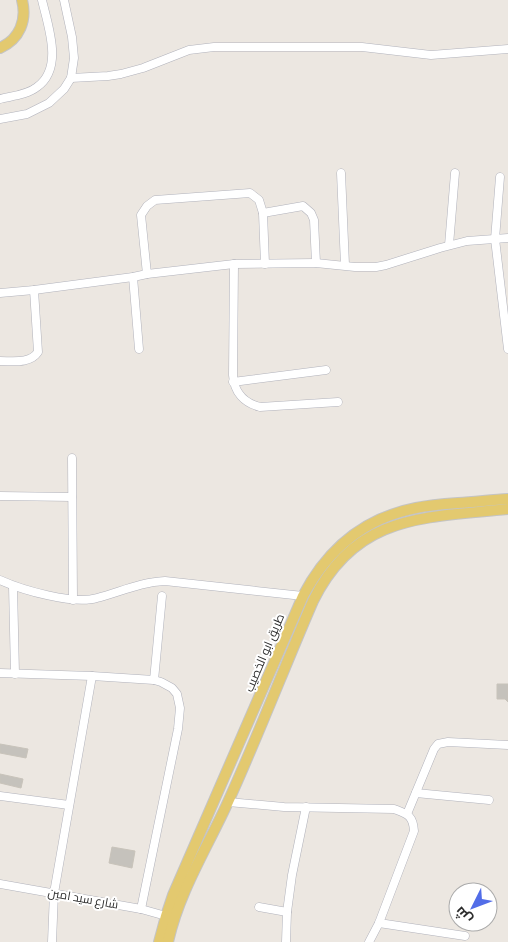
<svg xmlns="http://www.w3.org/2000/svg" width="508" height="942" viewBox="0 0 508 942" font-family="Signika,Cairo,sans-serif">
<style>
.building{fill:#c5c2bc;stroke:#c8c3ba}
.lines{fill:none;stroke-linecap:round;stroke-linejoin:round}
.minor-casing{stroke:#b1b2bb;stroke-width:9}
.major-casing{stroke:#c4c4c4;stroke-width:12}
.minor{stroke:#fff;stroke-width:8}
.major{stroke:#e3c96f;stroke-width:10}
.labels{text-anchor:middle;dominant-baseline:central;stroke-width:4;stroke-linejoin:round;paint-order:stroke}
.street-label{font-size:12px;fill:#2d2d2d;stroke:#fff}
</style>
<rect width="100%" height="100%" fill="#ece7e1"/>
<g class="building">
<polygon points="497,684 508,684 508,702 505,699 497,699"/>
<polygon points="0,744 28,749 26,758 0,753"/>
<polygon points="0,774 23,779 21,788 0,783"/>
<polygon points="112,847 135,851 132,868 109,863"/>
</g>
<g class="lines">
<defs>
<g id="minor">
<polyline points="71,78 108,76 121,74 143,68 189,50 214,47 362,47 431,55 508,49"/>
<path d="M0 99C12 96 27 95 37 87 64 68 48 26 42 0"/>
<polyline points="0,119 27,114 49,103 64,89 71,78 74,58 72,37 64,0"/>
<polyline points="341,173 345,265"/>
<polyline points="500,177 495,239 508,349"/>
<polyline points="263,213 303,206 311,213 314,220 316,263"/>
<polyline points="449,245 455,173"/>
<path d="M234 264 233 375C234 392 244 403 260 407L338 402"/>
<polyline points="147,274 141,215 147,206 155,200 250,193 259,200 263,213 265,264"/>
<polyline points="133,277 139,349"/>
<polyline points="0,293 34,290 133,277 147,274 234,264 316,263 355,267 376,267 386,265 440,248 467,241 508,238"/>
<path d="M0 361C13 361 30 364 38 352L34 290"/>
<polyline points="233,382 326,370"/>
<polyline points="72,458 73,600"/>
<polyline points="0,496 72,497"/>
<path d="M0 580C22 590 74 605 97 598 120 592 141 582 165 581L303 596"/>
<polyline points="13,586 15,674"/>
<polyline points="0,673 92,676 154,680 161,682 172,688 177,694 180,708 178,729 141,909"/>
<polyline points="154,680 162,596"/>
<polyline points="416,793 489,800"/>
<polyline points="0,796 69,805"/>
<path d="M228 802 284 807 394 809C407 814 413 815 414 831L379 923 369 942"/>
<polyline points="407,814 434,749 438,744 448,742 508,745"/>
<polyline points="0,884 141,909 166,916"/>
<polyline points="259,907 287,912"/>
<polyline points="379,923 465,936"/>
<polyline points="52,942 54,893 92,676"/>
<polyline points="286,942 287,912 292,875 306,807"/>
</g>
<g id="major">
<path d="M0 48C20 39 27 20 22 0"/>
<path d="M159 942 166 916 173 895 303 596C327 550 364 518 416 508 430 505 444 504 458 503 475 502 491 500 508 499"/>
<path d="M168 942C179 892 207 848 228 802 258 736 284 668 313 601 356 514 423 518 508 509"/>
</g>
</defs>
<use href="#minor" class="minor-casing"/>
<use href="#major" class="major-casing"/>
<use href="#minor" class="minor"/>
<use href="#major" class="major"/>
</g>
<g class="labels">
<g class="street-label">
<text transform="translate(265 653) rotate(-67)">طريق ابو الخصيب</text>
<text transform="translate(83 899) rotate(10)">شارع سيد امين</text>
</g>
</g>
<g transform="translate(473 907) rotate(228)"><circle r="24" fill="#ffffff" stroke="#ababab"/>
<path d="M0-4L9 19L0 12L-9 19Z" fill="#526de8"/>
<text y="-8" font-size="14" font-weight="bold" text-anchor="middle" fill="#2d2d2d">ش</text>
</g>
</svg>
